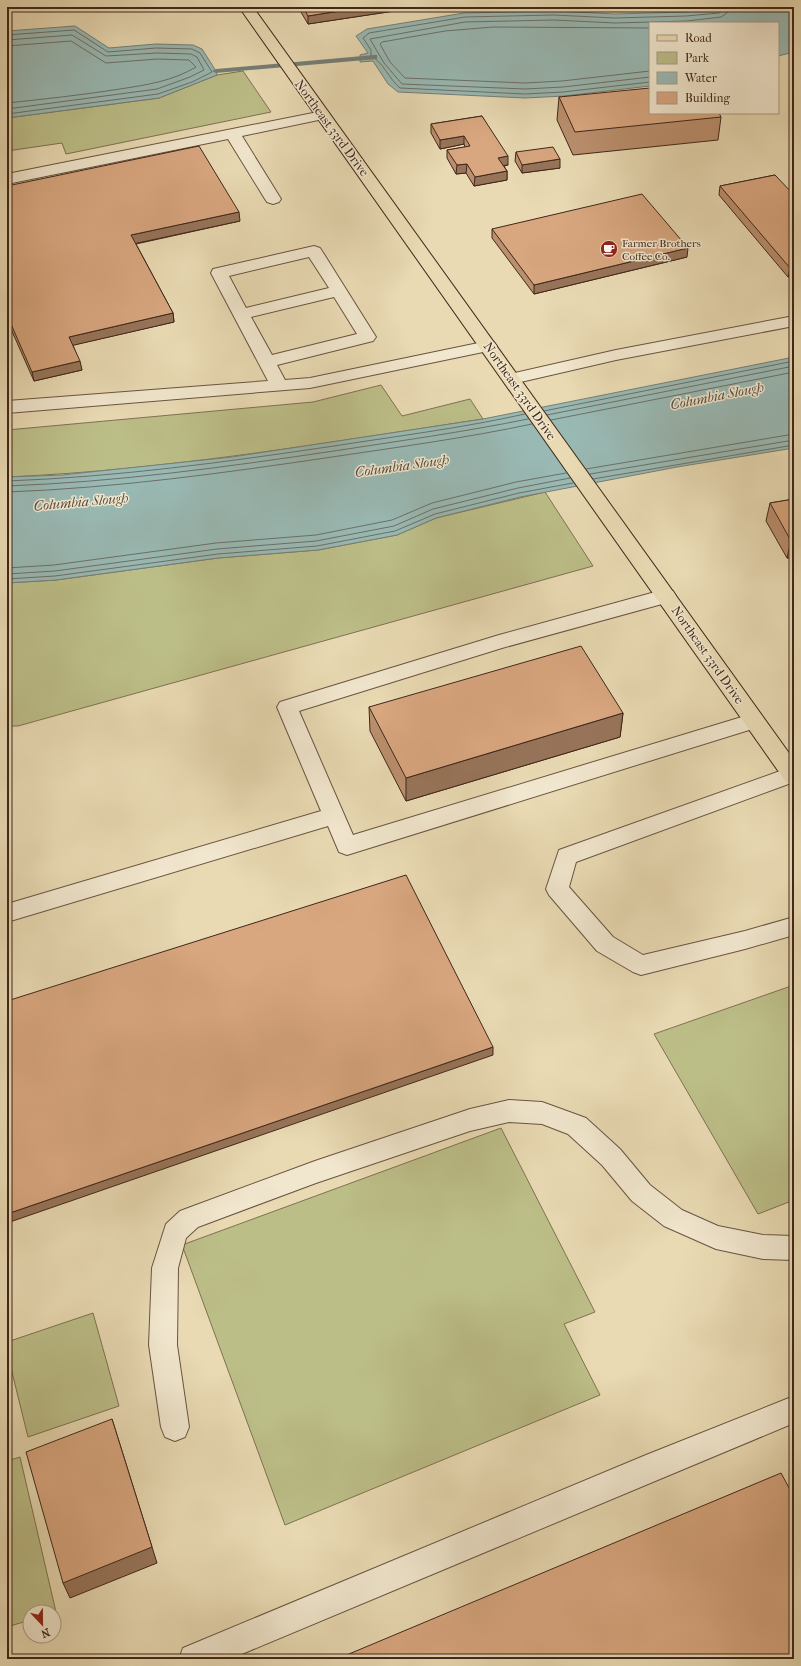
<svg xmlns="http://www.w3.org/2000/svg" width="801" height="1666" viewBox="0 0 801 1666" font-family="'IM FELL French Canon',serif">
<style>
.green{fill:#bcbe88;stroke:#7e7252}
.water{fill:#99b9b4;stroke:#757f77}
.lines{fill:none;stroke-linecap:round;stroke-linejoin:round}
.shore{stroke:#6c7068;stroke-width:1}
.stream{fill:#757f77;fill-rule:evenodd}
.minor-casing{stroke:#6a5441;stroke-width:2}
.major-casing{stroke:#3f271b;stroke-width:2}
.minor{fill:#f1e7ce;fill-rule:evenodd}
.major{fill:#e9dab3;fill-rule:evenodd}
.wall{fill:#ba8f6d;stroke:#3f271b}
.shaded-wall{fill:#977459;stroke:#3f271b}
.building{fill:#d8a67f;stroke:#3f271b}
.labels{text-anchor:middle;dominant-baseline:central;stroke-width:3;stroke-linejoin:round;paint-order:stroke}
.far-poi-label{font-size:11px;fill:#3f271b;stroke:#f1e7ce;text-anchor:start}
.street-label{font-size:13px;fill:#3f271b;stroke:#f1e7ce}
.water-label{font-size:14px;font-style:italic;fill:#564c41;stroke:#f1e7ce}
</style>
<rect width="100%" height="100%" fill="#e9dab3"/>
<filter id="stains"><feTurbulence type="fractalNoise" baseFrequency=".005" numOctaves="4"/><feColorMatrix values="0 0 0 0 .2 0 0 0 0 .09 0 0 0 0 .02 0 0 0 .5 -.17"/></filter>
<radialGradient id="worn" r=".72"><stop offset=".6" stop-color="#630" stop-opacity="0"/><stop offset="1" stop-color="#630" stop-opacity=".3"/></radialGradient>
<g class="green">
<polygon points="243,71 271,112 66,154 62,143 7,151 7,118 159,98 217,75"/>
<path d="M381 385 402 416 470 399 483 419C325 443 167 470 7 477V430L313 402Z"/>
<polygon points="545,492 593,566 18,726 7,726 7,583 56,580 218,558 318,550 397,535 436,518"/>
<polygon points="794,985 794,1200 758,1214 654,1034"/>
<polygon points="501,1128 595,1312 564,1324 600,1395 285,1525 182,1245"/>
<polygon points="93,1313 119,1406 28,1437 7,1352 7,1342"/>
<polygon points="20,1457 56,1612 30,1612 30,1620 7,1627 7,1461"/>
</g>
<g class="water">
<polygon points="740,7 794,7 794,52 778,56 778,23 650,23 650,86 564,96 525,98 398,92 388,84 373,61 360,62 360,55 368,53 356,36 367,29 464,13 554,11 615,14 686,12"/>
<polygon points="75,26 109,48 156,44 193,45 202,49 216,71 217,75 159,98 7,118 7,31"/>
<polygon points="794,357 794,448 677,467 520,497 436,518 397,535 318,550 218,558 56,580 7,583 7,477 62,475 232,457 483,419"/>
</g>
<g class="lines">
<g class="shore">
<polyline points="650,28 493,27 445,31 382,42 380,44 390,62 405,78 525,83 562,81 650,71"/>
<polyline points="7,35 74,30 108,52 156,48 192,49 200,53 212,72 192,82 158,94 7,114"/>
<polyline points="7,40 72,35 106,56 157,53 191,54 197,57 204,70 190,77 157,89 7,109"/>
<path d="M7 46 71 41 106 63 157 59 189 60 196 67C173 81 146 85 120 89 82 95 45 99 7 103"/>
<polyline points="650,77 563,87 525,89 402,84 384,63 370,39 465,22 554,20 615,23 687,21 721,17 727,13 728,7"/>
<path d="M650 82 563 92 525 94 400 88C389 79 384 63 371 56V50L363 38 369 33 465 17 554 15 615 18 686 16 719 13 722 11 723 7"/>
<polyline points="544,411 794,361"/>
<polyline points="547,415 794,366"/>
<polyline points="551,420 794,372"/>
<polyline points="586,469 794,434"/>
<polyline points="590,474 794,440"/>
<polyline points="593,479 794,445"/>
<path d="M7 481C117 477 226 462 334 446 398 436 462 428 525 414"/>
<path d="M7 486C117 482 226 467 334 451 399 441 464 432 528 419"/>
<path d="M7 492C116 488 224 473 332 457 399 447 466 438 532 424"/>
<polyline points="7,568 54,565 216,543 316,535 392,520 432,503 516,482 566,473"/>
<polyline points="7,574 55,571 217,549 316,541 394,526 433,509 518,488 570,478"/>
<polyline points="7,579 55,576 218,554 317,546 395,531 435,514 519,493 573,483"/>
</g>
<polygon class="stream" points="374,55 377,55 377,59 216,73 212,71 216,69"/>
<defs>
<g id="minor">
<polygon points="323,111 328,112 330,115 328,118 242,136 281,199 279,202 273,204 267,202 265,199 228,139 7,184 7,174"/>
<path d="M314 246 320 248 322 251 376 337 373 341 277 365 285 380 310 378 488 341 494 342 497 346 494 350 488 351 310 388 7 413V401L268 381 211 273 213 269ZM309 257 329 288 246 308 229 276ZM334 297 357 334 272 355 251 317Z"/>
<polygon points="794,316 794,326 616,360 512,384 506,383 503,379 506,375 616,350"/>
<polygon points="666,589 673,591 676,596 673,601 502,648 299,711 353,835 755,713 762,716 765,721 762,726 347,855 339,852 328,826 7,922 7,904 321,811 277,707 280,702 499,635"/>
<polygon points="794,766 794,782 576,862 569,887 613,937 643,955 745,931 794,917 794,935 745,949 641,975 633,972 597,951 549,895 546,889 559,850"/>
<polygon points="509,1100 542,1102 586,1118 620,1149 650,1185 682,1210 718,1226 763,1235 794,1236 794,1260 763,1259 716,1249 664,1226 632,1201 602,1165 568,1134 542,1124 509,1122 470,1131 316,1183 198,1227 186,1238 178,1268 177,1345 189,1427 185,1437 175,1441 165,1437 161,1427 149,1345 152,1268 166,1224 180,1211 315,1161 470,1109"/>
<polygon points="794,1396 794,1423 230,1659 179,1659 183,1648 646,1455"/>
</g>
<polygon id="major" points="239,7 253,7 794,760 794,784 786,782"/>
</defs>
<use href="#minor" class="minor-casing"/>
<use href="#major" class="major-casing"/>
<use href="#minor" class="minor"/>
<use href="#major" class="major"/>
</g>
<g class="wall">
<polygon points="298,7 401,7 401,10 308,24"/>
<polygon points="559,97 721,117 718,140 573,155 557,120"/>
<polygon points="482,116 508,165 504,166 507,171 507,180 474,186 466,173 456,174 447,158 447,150 465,147 464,144 440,149 431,133 431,124"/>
<polygon points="516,152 560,168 522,173 515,161"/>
<polygon points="775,175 794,276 788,277 719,195 720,186"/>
<polygon points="7,186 240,221 136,244 173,313 174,322 73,345 82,370 34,381 7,320"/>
<polygon points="492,229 687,257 534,294 492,238"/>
<polygon points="794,499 794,557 787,558 766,521 770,503"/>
<polygon points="369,707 623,713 620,737 406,801 370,731"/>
</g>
<g class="shaded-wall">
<polygon points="22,7 40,7 22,9"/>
<polygon points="365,7 401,7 401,10 308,24 308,16"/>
<polygon points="464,136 464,144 440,149 440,140"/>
<polygon points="508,156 508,165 498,166 498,158"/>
<polygon points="560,159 560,168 522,173 522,165"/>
<polygon points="467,164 466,173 456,174 457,165"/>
<polygon points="507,171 507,180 474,186 475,177"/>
<polygon points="239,212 240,221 133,244 131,235"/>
<polygon points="688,248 687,257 534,294 534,285"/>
<polygon points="794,267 794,276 788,277 790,268"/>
<polygon points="173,313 174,322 70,346 69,337"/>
<polygon points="80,361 82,370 34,381 32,372"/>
<polygon points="794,540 794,557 787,558 791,541"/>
<polygon points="623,713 620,737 406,801 406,778"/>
<polygon points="493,1047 493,1055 7,1223 7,1214"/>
<polygon points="112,1419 157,1563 70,1598 63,1583"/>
</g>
<g class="building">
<polygon points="303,7 365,7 308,16"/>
<polygon points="650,88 650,113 719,113 721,117 575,132 559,97"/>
<polygon points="482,116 508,156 498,158 507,171 475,177 467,164 457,165 447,150 470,146 464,136 440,140 431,124"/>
<polygon points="199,146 239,212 131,235 173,313 69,337 80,361 32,372 7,315 7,186"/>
<polygon points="553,147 560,159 522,165 516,152"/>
<polygon points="775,175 794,195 794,267 790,268 720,186"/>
<polygon points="642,194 688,248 534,285 492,229"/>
<polygon points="794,499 794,540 791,541 770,503"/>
<polygon points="581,646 623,713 406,778 369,707"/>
<polygon points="406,875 493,1047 7,1214 7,1001"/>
<polygon points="112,1419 152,1547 63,1583 26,1452"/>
<polygon points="781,1473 794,1497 794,1659 337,1659"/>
</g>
<defs>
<symbol id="cafe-disc" viewBox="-11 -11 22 22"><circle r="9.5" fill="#8f2418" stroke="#f1e7ce"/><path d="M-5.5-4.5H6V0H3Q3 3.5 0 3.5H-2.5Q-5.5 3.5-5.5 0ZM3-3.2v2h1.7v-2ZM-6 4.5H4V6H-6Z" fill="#fff"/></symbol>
</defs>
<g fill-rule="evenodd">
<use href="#cafe-disc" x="599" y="239" width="20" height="20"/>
</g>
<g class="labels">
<g class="far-poi-label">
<text x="622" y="243">Farmer Brothers<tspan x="622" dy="13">Coffee Co.</tspan></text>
</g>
<g class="street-label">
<text transform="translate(332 128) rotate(54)">Northeast 33rd Drive</text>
<text transform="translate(520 391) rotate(55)">Northeast 33rd Drive</text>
<text transform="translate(708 655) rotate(55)">Northeast 33rd Drive</text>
</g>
<g class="water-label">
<text transform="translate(717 396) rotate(-11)">Columbia Slough</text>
<text transform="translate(402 466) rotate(-8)">Columbia Slough</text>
<text transform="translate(81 502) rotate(-5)">Columbia Slough</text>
</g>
</g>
<rect width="801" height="1666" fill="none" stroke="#e9dab3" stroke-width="24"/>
<rect x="8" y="8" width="785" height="1650" fill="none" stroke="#3f271b" stroke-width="2"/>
<rect x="12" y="12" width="777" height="1642" fill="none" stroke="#3f271b"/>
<rect x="649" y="22" width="130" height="92" fill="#f1e7ce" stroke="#aa9a86"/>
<rect x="657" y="35" width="20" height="6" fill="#e9dab3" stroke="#aa9a86"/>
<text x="685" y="42" font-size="12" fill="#3f271b">Road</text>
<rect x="657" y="52" width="20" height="12" fill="#bcbe88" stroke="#aa9a86"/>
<text x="685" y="62" font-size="12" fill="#3f271b">Park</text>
<rect x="657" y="72" width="20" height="12" fill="#99b9b4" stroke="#aa9a86"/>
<text x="685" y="82" font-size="12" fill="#3f271b">Water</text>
<rect x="657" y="92" width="20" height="12" fill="#d8a67f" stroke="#aa9a86"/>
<text x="685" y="102" font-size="12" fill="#3f271b">Building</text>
<g transform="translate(42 1624) rotate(158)"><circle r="19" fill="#f1e7ce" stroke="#aa9a86"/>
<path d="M0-3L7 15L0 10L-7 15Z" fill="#8f2418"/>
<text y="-6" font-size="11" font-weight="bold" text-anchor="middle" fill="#3f271b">N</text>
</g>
<rect width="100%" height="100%" filter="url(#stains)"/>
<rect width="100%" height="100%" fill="url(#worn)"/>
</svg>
